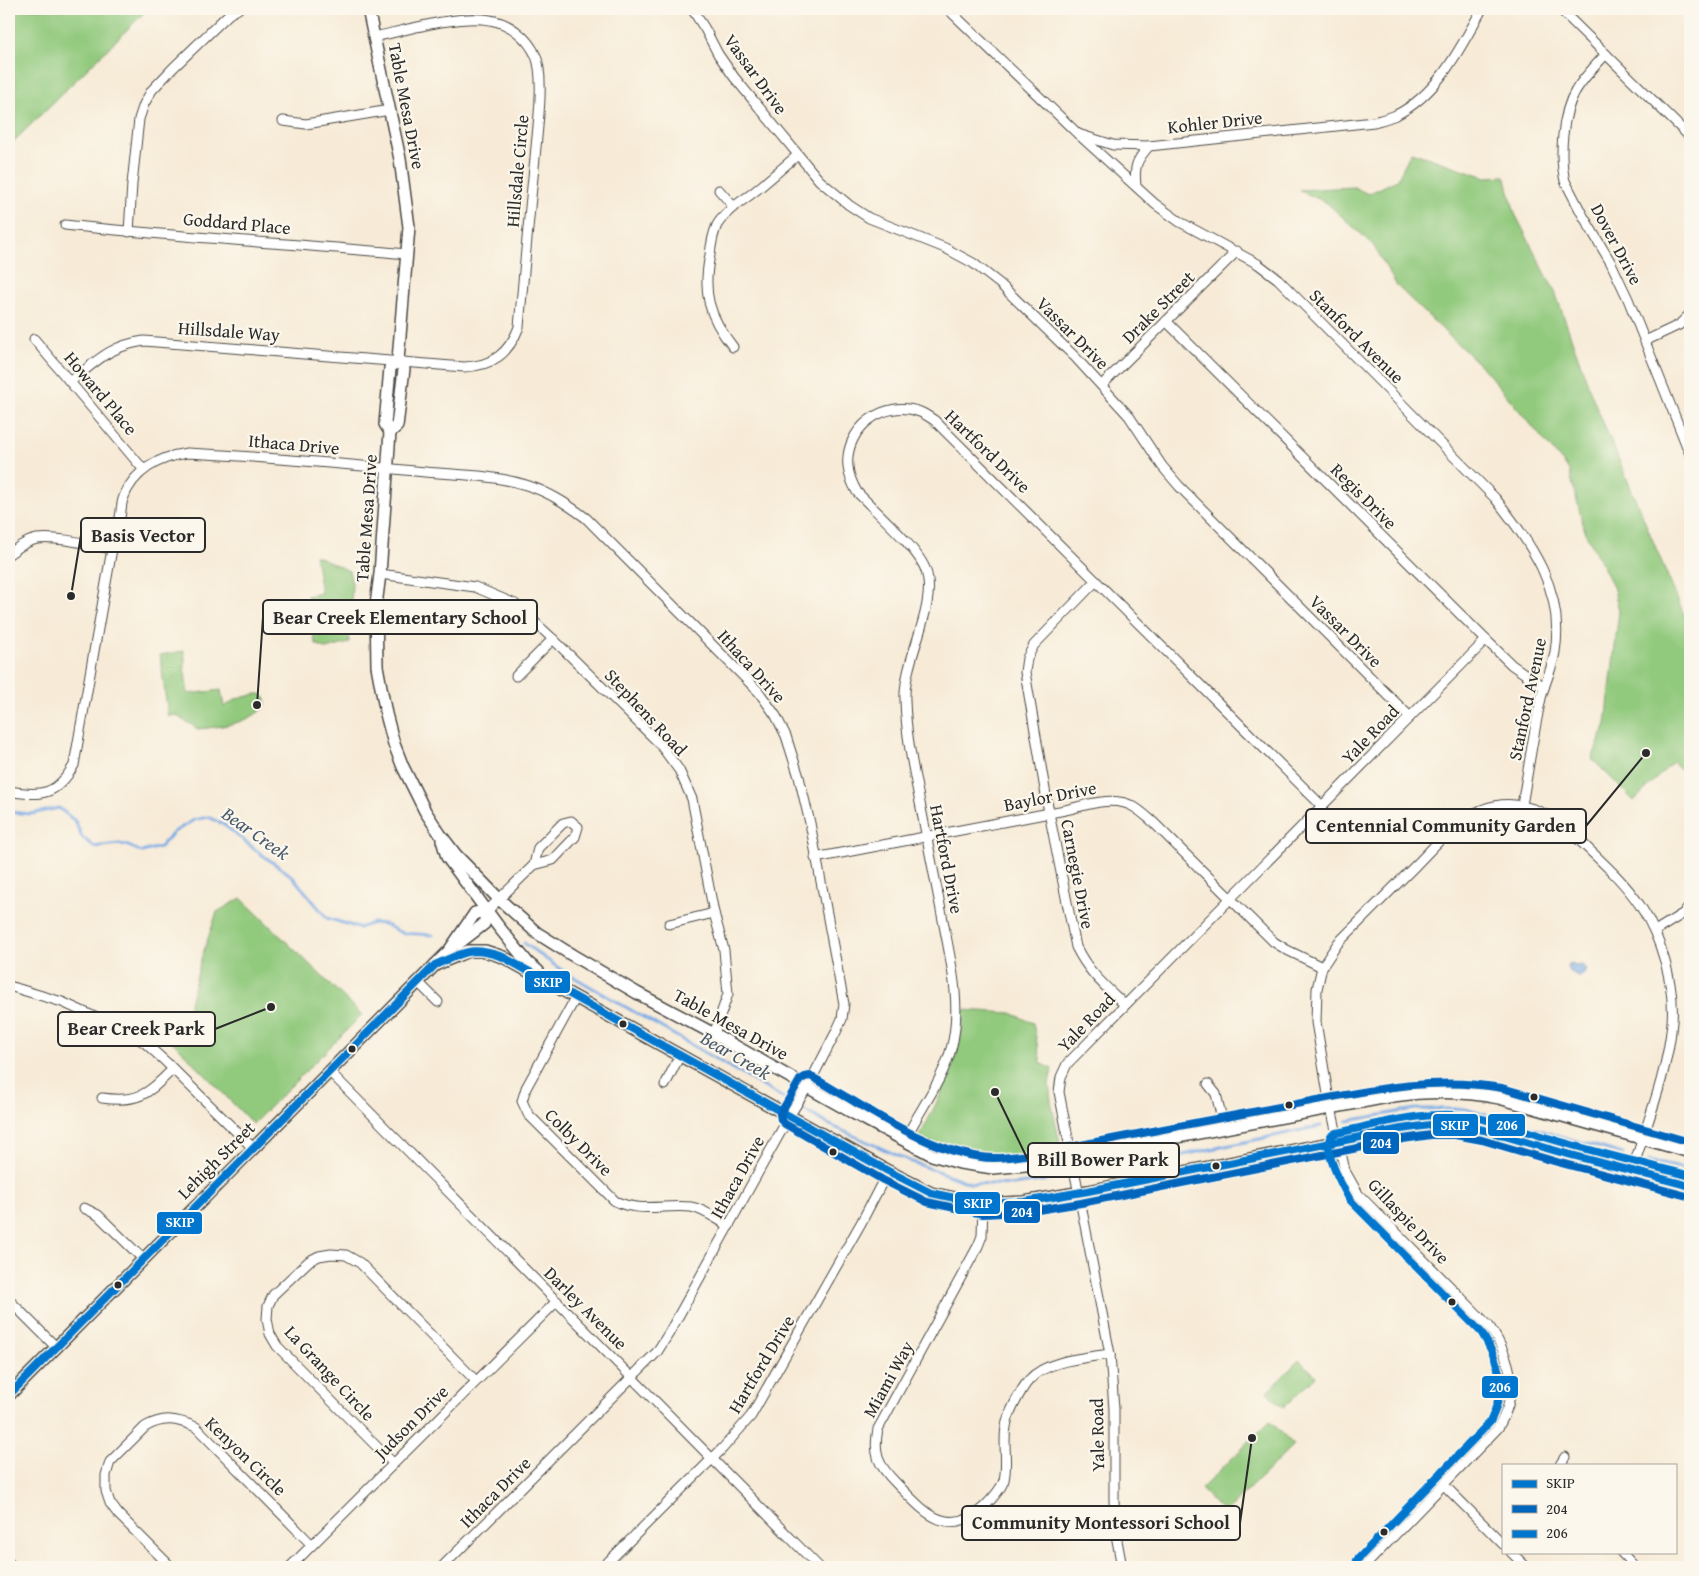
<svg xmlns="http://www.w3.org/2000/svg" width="1699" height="1576" viewBox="0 0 1699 1576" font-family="'Gentium Book Plus',serif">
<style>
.green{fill:#91c97d;stroke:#5e7a54}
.water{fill:#7babe5;stroke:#536b88}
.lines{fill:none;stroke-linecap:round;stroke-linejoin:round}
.stream{stroke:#7babe5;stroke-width:3}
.minor-casing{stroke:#4a4845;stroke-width:11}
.tertiary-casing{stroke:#4a4845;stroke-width:14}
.minor{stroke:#fff;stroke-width:9}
.tertiary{stroke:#fff;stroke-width:11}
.bus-1-casing{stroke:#fbf7ec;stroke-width:11}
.bus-2-casing{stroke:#fbf7ec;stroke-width:11}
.bus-3-casing{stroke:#fbf7ec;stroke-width:11}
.bus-1{stroke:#0076ce;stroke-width:8}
.bus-2{stroke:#0065bd;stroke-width:8}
.bus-3{stroke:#0076ce;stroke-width:8}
.bus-dot{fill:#2b2b2b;stroke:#fbf7ec;stroke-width:2}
.labels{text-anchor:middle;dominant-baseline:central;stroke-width:4.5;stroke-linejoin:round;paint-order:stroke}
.street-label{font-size:18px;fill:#2b2b2b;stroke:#fbf7ec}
.water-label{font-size:19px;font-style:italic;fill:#47586c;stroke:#fbf7ec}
.leader{fill:none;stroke:#2b2b2b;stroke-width:2}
.callout-dot{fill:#2b2b2b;stroke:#fbf7ec;stroke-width:2}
.callout{fill:#fbf7ec;stroke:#2b2b2b;stroke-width:2}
.callout-label{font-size:19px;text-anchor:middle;font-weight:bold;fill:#2b2b2b}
.line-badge{stroke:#fbf7ec;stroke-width:2}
.badge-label{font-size:14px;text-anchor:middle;font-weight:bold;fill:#fff}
</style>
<rect width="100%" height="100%" fill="#fbf7ec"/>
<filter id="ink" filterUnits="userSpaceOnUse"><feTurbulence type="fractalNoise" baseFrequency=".02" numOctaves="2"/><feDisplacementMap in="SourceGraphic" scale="10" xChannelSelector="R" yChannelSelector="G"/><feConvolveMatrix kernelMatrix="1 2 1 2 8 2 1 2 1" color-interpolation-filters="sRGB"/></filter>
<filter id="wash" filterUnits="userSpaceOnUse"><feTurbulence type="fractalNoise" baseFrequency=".0096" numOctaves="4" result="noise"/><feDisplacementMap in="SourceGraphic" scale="20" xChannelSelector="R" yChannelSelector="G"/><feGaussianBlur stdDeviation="1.12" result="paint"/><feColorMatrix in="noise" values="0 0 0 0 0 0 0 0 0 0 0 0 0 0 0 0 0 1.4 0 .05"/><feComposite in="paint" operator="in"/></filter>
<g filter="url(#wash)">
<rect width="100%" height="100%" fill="#f7ebd7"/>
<g class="green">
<polygon points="9,9 148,9 9,146"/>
<polygon points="1411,152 1486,177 1505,176 1515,214 1555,292 1592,396 1690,629 1690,778 1673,762 1634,801 1592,759 1606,724 1619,611 1613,586 1585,532 1569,470 1486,371 1397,286 1373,245 1327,203 1299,190 1354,187 1368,194 1397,180"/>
<polygon points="315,555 349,571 352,583 349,643 326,649 315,643 307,596 321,593"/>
<path d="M184 651 185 659 184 666 188 694 221 690 224 707 236 699 256 694H261L266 699V705C250 724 220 727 197 729 192 723 183 722 177 715L168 716 160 655Z"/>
<polygon points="241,898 362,1015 253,1124 178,1047 155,1027 187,1015 201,959 217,912"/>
<path d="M963 1010 1011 1013 1033 1023 1041 1063 1052 1069 1049 1083 1051 1101 1061 1148C1032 1155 1001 1162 971 1156 953 1153 936 1145 919 1138 939 1097 963 1057 963 1010Z"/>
<polygon points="1299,1360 1316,1376 1284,1408 1267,1392"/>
<polygon points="1270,1421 1294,1445 1224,1513 1201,1489"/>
</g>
<polygon class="water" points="1571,964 1576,966 1582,965 1586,969 1584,974 1579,977 1568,970 1567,966"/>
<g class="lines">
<g class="stream">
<polyline points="9,812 31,814 59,808 75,821 82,837 94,847 119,844 126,845 142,852 160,847 174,832 194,820 208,817 223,824 261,854 292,876 327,918 359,928 373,923 384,924 402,933 433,935"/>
<polyline points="524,943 560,969 828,1124 912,1162 970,1183 1013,1185 1062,1178"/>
<polyline points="1347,1121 1415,1109 1465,1109 1623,1154"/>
<polyline points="1649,1161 1690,1170"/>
<polyline points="1088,1175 1321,1126"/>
</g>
</g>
</g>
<g filter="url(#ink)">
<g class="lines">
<defs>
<g id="minor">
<polyline points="692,9 705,29 718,54 734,77 819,180 849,205 869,218 945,248 973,263 1000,284 1075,357 1129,416 1162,466 1179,486 1410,717"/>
<path d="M948 9 1078 134 1113 145 1149 146 1374 122C1381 120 1389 118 1396 115 1438 94 1460 49 1482 9"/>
<polyline points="1560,9 1690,137"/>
<path d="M1606 54C1595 66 1584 77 1576 90 1562 113 1559 156 1565 181L1582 214 1611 263 1628 299 1690 454"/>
<polyline points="283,121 306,124 390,110"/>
<path d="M1078 134 1155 204 1180 222 1258 264 1278 279 1495 498C1531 544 1565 590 1555 652 1552 670 1543 686 1540 703 1533 737 1528 771 1522 805"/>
<path d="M1136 186C1134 166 1136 161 1149 146"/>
<polyline points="719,190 733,206"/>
<path d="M65 225C179 237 293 244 407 254"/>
<polyline points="129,232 132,184 139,119 144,104 152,90 173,68 229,14 238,9"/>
<polyline points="1166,321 1486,640 1512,665 1544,687"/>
<polyline points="34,339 143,469"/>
<polyline points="1645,341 1679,325 1690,314"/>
<path d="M733 347C709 317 702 293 710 255 711 245 713 234 717 225 726 210 741 202 754 192 769 180 783 167 798 155"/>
<path d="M70 382C97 361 109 346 144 341L464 367C493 366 509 353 519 327 524 271 529 214 535 158 537 132 545 78 536 56 528 38 510 23 490 20 460 14 406 30 375 37"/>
<polyline points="1102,385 1237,251"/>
<path d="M9 554C17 548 26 541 37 539 57 536 91 545 112 549"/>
<polyline points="380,574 475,587 515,604 553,639 659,743 679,770 692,799 714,913 724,950 728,994 714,1034"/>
<path d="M1096 581 1034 645 1027 658 1025 672 1049 813 1076 947C1089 973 1104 985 1125 1005"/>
<polyline points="516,676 553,639"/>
<path d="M9 791C41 797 57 795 74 765L112 549C115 540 118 531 119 522 121 515 121 506 123 499 133 471 159 457 187 453 266 457 346 464 425 472 457 475 495 475 526 485 549 492 567 504 586 518L759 692 776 716 786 736 799 777 810 823 844 1004 842 1019 836 1032 808 1086 790 1115 669 1333 657 1352 442 1567"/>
<path d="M815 858 1065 810C1087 805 1113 795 1134 807 1141 811 1147 817 1153 822L1274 942 1287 950 1322 967"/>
<polyline points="487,911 534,865 553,860 575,837 578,827 571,821 563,823 538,848 534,865"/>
<polyline points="669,924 714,913"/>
<polyline points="1655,931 1684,913 1690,906"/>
<polyline points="418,982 438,1002"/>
<polyline points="9,986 62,1002 128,1032 145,1043 166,1062 253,1148"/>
<path d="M576 997 526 1088 522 1101 528 1114 615 1201C639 1213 666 1204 691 1207 704 1209 718 1220 729 1226"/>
<polyline points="330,1072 819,1567"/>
<polyline points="1208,1084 1216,1094 1224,1127"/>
<polyline points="665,1085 680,1055"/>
<path d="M102 1098C140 1103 147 1094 173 1069"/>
<path d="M905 1140C919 1110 942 1082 951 1049 963 1006 950 958 942 915 935 879 928 843 921 808 914 772 906 737 905 700 903 660 938 606 926 571 919 549 875 511 857 492 853 485 849 476 848 467 844 429 884 398 920 412 925 414 929 417 934 420L1322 806"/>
<path d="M983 1204 982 1236 978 1246 878 1429C873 1454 878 1465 896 1483 922 1509 946 1541 984 1507 991 1500 1001 1490 1004 1480 1008 1463 1003 1445 1006 1427 1007 1416 1021 1389 1029 1380 1046 1360 1085 1358 1110 1354"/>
<polyline points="84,1208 98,1215 143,1259"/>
<polyline points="9,1300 56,1347"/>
<polyline points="393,1463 277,1346 270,1334 267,1319 268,1306 273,1295 309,1261 319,1256 331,1254 346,1255 360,1263 476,1381"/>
<polyline points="1560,1465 1565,1457"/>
<polyline points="1444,1485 1503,1544"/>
<polyline points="1511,1552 1526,1567"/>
<polyline points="1621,1552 1634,1566"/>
<polyline points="9,1563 13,1567"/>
<path d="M171 1567 118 1514 110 1503 106 1491V1475L110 1462 145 1427C164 1416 177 1419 196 1427L312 1545"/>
<polyline points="290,1567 557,1301"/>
<polyline points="603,1567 723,1448 751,1416 861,1223 888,1171"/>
<polyline points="1122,1567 1116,1535 1114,1500 1114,1409 1110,1354 1059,1092 1061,1077 1067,1064 1486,640"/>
<path d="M1364 1567 1498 1428C1520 1391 1512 1360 1489 1326L1358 1194 1345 1171 1328 1094 1316 1022 1317 989 1322 967 1338 943C1363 918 1389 892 1415 866 1435 846 1454 822 1481 810 1519 795 1552 813 1579 840 1601 861 1624 881 1641 907 1661 937 1675 985 1672 1022 1668 1072 1647 1123 1632 1171"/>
</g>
<g id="tertiary">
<path d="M368 9 400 159 409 227 398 360 390 368 385 424 390 432 380 574 376 605 377 666 386 714 394 744 403 767 425 811 440 834 456 855 499 899 537 933 572 955 637 993 714 1034 855 1114 932 1155 960 1163 993 1168 1036 1164 1393 1096C1429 1091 1463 1091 1499 1098L1690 1152"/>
<polyline points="390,432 397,426 404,369 398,360"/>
<polyline points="442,840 447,857 498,926 528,963 538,971"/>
<polyline points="458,944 484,924 487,911"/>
<polyline points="435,965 468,951 485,951 503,957 888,1171 931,1193 983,1204 1024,1202 1088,1191 1401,1129 1430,1125 1456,1125 1484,1130 1560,1152 1690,1186"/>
<polyline points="9,1395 435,965 449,951 475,913 487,911"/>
</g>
</defs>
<use href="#minor" class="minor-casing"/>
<use href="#tertiary" class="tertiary-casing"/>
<use href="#minor" class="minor"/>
<use href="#tertiary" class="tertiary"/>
<defs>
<path id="bus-1" d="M9 1395 435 965C465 952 470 946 503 957L888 1171 931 1193 983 1204 1024 1202 1088 1191 1401 1129 1430 1125H1456L1484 1130 1560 1152 1690 1186"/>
<path id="bus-2" d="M1687 1196 1557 1162 1482 1140 1455 1135H1431L1403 1139 1081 1203 1026 1212 983 1214 927 1202 883 1180 785 1124 781 1120 780 1114 800 1080 805 1077 810 1076C824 1083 837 1092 850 1099 891 1124 946 1157 994 1158 1020 1158 1045 1151 1070 1147 1144 1133 1217 1118 1291 1105 1361 1092 1430 1075 1502 1088L1690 1142"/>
<path id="bus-3" d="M1357 1560 1490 1422C1507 1387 1501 1364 1481 1332L1350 1200C1342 1186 1322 1150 1331 1136L1336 1133C1375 1125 1415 1113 1455 1115 1490 1117 1525 1132 1558 1141 1602 1154 1646 1164 1690 1176"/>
</defs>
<use href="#bus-1" class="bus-1-casing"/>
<use href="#bus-2" class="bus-2-casing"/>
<use href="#bus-3" class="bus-3-casing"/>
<use href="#bus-1" class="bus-1"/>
<use href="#bus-2" class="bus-2"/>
<use href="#bus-3" class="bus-3"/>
</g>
</g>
<g class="bus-dot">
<circle cx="623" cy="1024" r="4.5"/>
<circle cx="352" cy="1049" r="4.5"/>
<circle cx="1534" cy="1097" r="4.5"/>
<circle cx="1289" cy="1105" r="4.5"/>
<circle cx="833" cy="1152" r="4.5"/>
<circle cx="1216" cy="1166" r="4.5"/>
<circle cx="118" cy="1285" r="4.5"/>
<circle cx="1452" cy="1302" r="4.5"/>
<circle cx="1384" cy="1532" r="4.5"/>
</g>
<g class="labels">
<g class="street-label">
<text transform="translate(756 74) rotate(54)">Vassar Drive</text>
<text transform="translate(407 106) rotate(79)">Table Mesa Drive</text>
<text transform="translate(1215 122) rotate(-6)">Kohler Drive</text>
<text transform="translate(517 171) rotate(-85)">Hillsdale Circle</text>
<text transform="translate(237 223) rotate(5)">Goddard Place</text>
<text transform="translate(1617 244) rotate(62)">Dover Drive</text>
<text transform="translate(1158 307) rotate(-45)">Drake Street</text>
<text transform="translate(229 331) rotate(4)">Hillsdale Way</text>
<text transform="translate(1073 333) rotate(45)">Vassar Drive</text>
<text transform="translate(1357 336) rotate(45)">Stanford Avenue</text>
<text transform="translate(101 393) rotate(50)">Howard Place</text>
<text transform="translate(294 444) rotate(5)">Ithaca Drive</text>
<text transform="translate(988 451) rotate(44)">Hartford Drive</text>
<text transform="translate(1364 496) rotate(45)">Regis Drive</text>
<text transform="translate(366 518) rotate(-86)">Table Mesa Drive</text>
<text transform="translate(1346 631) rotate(45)">Vassar Drive</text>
<text transform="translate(752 666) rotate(48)">Ithaca Drive</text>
<text transform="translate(1527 699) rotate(-78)">Stanford Avenue</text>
<text transform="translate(646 712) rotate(47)">Stephens Road</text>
<text transform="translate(1370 734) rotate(-46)">Yale Road</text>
<text transform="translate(1050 796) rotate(-11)">Baylor Drive</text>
<text transform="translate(947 859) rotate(79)">Hartford Drive</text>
<text transform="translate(1078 874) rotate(79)">Carnegie Drive</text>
<text transform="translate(1086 1022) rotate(-46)">Yale Road</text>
<text transform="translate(731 1024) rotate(29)">Table Mesa Drive</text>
<text transform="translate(579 1142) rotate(45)">Colby Drive</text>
<text transform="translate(216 1160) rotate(-45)">Lehigh Street</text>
<text transform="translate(737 1177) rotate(-61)">Ithaca Drive</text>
<text transform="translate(1409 1221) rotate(47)">Gillaspie Drive</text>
<text transform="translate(586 1308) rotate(45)">Darley Avenue</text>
<text transform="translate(761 1364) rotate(-59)">Hartford Drive</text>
<text transform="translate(330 1373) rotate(47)">La Grange Circle</text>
<text transform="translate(888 1379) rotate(-61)">Miami Way</text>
<text transform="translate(411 1422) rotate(-45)">Judson Drive</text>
<text transform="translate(1097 1435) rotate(-91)">Yale Road</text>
<text transform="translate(246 1456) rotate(44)">Kenyon Circle</text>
<text transform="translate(495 1492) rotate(-45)">Ithaca Drive</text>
</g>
<g class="water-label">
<text transform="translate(256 833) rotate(35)">Bear Creek</text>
<text transform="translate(736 1055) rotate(30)">Bear Creek</text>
</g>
</g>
<path class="leader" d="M71 596L81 535M257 705L263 617M1646 753L1586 826M271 1007L215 1029M995 1092L1028 1160M1252 1438L1240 1523"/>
<g class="callout-dot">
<circle cx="71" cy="596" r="5"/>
<circle cx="257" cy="705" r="5"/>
<circle cx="1646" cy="753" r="5"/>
<circle cx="271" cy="1007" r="5"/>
<circle cx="995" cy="1092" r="5"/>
<circle cx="1252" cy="1438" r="5"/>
</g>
<g class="callout">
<rect x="81" y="518" width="124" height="34" rx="5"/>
<rect x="263" y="600" width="274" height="34" rx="5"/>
<rect x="1306" y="809" width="280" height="34" rx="5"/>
<rect x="58" y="1012" width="157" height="34" rx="5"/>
<rect x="1028" y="1143" width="151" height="34" rx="5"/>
<rect x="962" y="1506" width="278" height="34" rx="5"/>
</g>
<g class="callout-label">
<text x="143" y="542">Basis Vector</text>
<text x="400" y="624">Bear Creek Elementary School</text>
<text x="1446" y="832">Centennial Community Garden</text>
<text x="136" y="1035">Bear Creek Park</text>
<text x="1103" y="1166">Bill Bower Park</text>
<text x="1101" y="1529">Community Montessori School</text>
</g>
<g class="line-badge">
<rect x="524" y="970" width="47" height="24" rx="5" fill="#0076ce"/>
<rect x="1432" y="1113" width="47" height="24" rx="5" fill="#0076ce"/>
<rect x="1487" y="1113" width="39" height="24" rx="5" fill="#0076ce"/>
<rect x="1362" y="1131" width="38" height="24" rx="5" fill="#0065bd"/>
<rect x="954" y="1191" width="47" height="24" rx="5" fill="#0076ce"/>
<rect x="1003" y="1200" width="38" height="24" rx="5" fill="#0065bd"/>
<rect x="156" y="1211" width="47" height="24" rx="5" fill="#0076ce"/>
<rect x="1481" y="1375" width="38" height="24" rx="5" fill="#0076ce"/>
</g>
<g class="badge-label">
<text x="548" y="987">SKIP</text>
<text x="1455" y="1130">SKIP</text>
<text x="1507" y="1130">206</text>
<text x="1381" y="1148">204</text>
<text x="978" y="1208">SKIP</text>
<text x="1022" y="1217">204</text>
<text x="180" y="1227">SKIP</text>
<text x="1500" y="1392">206</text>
</g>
<rect width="1699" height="1576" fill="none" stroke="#fbf7ec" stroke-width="30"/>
<rect x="1502" y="1464" width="175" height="90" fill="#fbf7ec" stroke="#a8a59f"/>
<rect x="1512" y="1480" width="25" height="8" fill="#0076ce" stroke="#a8a59f"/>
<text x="1546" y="1488" font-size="15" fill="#2b2b2b">SKIP</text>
<rect x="1512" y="1505" width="25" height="8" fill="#0065bd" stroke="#a8a59f"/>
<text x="1546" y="1514" font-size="15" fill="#2b2b2b">204</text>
<rect x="1512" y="1530" width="25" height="8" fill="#0076ce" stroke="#a8a59f"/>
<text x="1546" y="1538" font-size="15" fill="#2b2b2b">206</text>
</svg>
